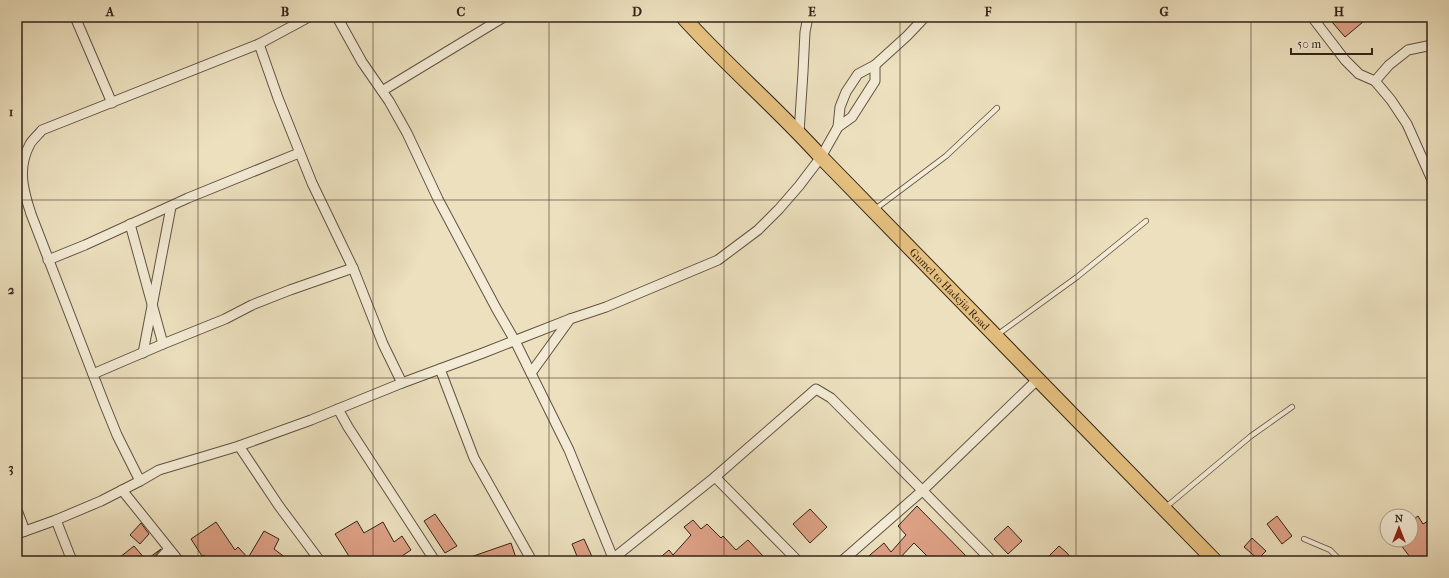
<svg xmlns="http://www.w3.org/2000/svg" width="1449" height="578" viewBox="0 0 1449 578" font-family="'IM FELL French Canon',serif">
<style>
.building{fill:#dea186;stroke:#332317}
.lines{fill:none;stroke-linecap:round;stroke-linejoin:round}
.service-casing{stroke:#615241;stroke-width:6}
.minor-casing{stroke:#615241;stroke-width:11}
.primary-casing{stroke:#332317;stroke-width:16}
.service{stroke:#f3ebd5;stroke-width:4.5}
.minor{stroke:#f3ebd5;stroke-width:9}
.primary{stroke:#e6c07f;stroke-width:14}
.grid{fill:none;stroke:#332317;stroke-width:1;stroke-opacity:0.55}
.labels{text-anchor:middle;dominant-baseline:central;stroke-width:3.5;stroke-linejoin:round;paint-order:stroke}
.street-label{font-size:11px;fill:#332317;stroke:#f3ebd5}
.neatline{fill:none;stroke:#332317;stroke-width:1.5}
.grid-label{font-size:13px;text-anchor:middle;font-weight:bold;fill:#332317}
</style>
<rect width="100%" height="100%" fill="#ece0be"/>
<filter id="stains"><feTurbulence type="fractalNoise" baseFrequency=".005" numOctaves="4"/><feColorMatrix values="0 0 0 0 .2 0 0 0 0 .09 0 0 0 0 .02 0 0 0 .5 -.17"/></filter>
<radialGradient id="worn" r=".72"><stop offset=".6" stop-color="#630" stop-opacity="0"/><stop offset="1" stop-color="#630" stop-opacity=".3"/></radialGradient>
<g class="building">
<polygon points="1339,17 1369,17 1345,37 1332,22"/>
<polygon points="917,506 971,561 932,561 914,543 898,560 899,561 863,561 884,543 891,552 906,535 898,526"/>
<polygon points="810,509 827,527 810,543 793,524"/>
<polygon points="435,514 457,546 445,553 424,521"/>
<polygon points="1277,516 1292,536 1282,544 1267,524"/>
<polygon points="1418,516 1423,524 1428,521 1432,526 1432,561 1413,561 1397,540 1411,540 1411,521"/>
<polygon points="693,520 701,529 707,524 721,538 723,536 736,550 748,540 764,557 759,561 656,561 669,550 673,555 691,535 684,527"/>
<polygon points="357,521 364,533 383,522 394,542 402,536 411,550 402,556 405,561 352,561 335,534"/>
<polygon points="216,522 235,550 238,547 248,558 264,531 279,539 274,549 290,561 209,561 204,555 202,556 191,539"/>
<polygon points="141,523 149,534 140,544 130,535"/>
<polygon points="1008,526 1022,541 1008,554 994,539"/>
<polygon points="1252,538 1266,551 1258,559 1244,547"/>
<polygon points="584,539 594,561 579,561 572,544"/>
<polygon points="511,543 516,558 507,561 462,561 462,560"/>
<polygon points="134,546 146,560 161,549 154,557 152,561 115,561"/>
<polygon points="1059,546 1066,552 1074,561 1052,561 1048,557"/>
</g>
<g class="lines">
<defs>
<g id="service">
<polyline points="874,210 946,156 997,108"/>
<polyline points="997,335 1077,277 1146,221"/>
<polyline points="1166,507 1251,436 1292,407"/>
<polyline points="1304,539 1330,550 1341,561"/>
</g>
<g id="minor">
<polyline points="75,17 112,103"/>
<polyline points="337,17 362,62 389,101 407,133 438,199 496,308 515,341 569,450 613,558 616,561"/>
<polyline points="1312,17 1345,60 1359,74 1375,81 1391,100 1407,124 1432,180"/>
<polyline points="259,44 278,98 312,183 353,268 383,344 402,383"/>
<polyline points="1375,81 1389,65 1408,50 1432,45"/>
<polyline points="382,91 504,17"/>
<polyline points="838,127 840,107 846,92 858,74 875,65 907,36 925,17"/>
<polyline points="799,133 803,72 805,32 808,17"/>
<polyline points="130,224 163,344"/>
<polyline points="48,260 85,245 188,198 299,153"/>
<polyline points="143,353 171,207"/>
<polyline points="440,369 474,458 532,561"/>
<polyline points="531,373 570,319"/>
<polyline points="93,374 163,344 225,319 252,305 290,290 353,268"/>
<polyline points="338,409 348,427 435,561"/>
<polyline points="239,446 279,506 320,561"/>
<polyline points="715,477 798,561"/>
<path d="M140 481 117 435 104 403 31 214C23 190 17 168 30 144 33 139 39 134 42 130L259 44 309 17"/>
<polyline points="122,490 179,561"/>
<polyline points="17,510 25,531"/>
<polyline points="56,520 72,561"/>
<polyline points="17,534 56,520 101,501 140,481 159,470 239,446 311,420 402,383 483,353 570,319 606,307 718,260 758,230 779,209 799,186 821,157 838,127 852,117 875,81 875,65"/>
<polyline points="158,561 169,549"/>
<polyline points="610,561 715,477 816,389 831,398 992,561"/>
<polyline points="842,561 922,491 1037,380"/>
</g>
<g id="primary">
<path id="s1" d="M683 17C727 66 777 108 821 157L1215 561"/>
</g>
</defs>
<use href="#service" class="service-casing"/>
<use href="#minor" class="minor-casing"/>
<use href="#primary" class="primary-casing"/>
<use href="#service" class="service"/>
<use href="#minor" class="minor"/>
<use href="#primary" class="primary"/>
</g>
<path class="grid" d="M198 17V561M373 17V561M549 17V561M724 17V561M900 17V561M1076 17V561M1251 17V561M17 200H1432M17 378H1432"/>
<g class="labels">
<g class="street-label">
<text stroke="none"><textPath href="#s1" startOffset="381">Gumel to Hadejia Road</textPath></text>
</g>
</g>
<rect width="1449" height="578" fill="none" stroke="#ece0be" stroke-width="44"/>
<g transform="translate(1399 528)"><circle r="19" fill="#f3ebd5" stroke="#a69b89"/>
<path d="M0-3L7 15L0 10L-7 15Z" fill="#8f2418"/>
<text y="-6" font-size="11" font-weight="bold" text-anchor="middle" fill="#332317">N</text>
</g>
<path d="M1291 48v6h81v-6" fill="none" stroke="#332317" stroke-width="2"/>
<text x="1297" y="48" font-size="12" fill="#332317" stroke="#f3ebd5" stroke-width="3" paint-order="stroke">50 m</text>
<rect x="22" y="22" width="1405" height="534" class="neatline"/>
<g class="grid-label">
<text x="110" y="16">A</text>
<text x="285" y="16">B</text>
<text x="461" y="16">C</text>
<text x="637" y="16">D</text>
<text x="812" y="16">E</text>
<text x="988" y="16">F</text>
<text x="1164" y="16">G</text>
<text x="1339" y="16">H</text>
<text x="11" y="116">1</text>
<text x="11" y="294">2</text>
<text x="11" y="472">3</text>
</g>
<rect width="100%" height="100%" filter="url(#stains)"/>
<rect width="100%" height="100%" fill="url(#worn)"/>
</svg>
